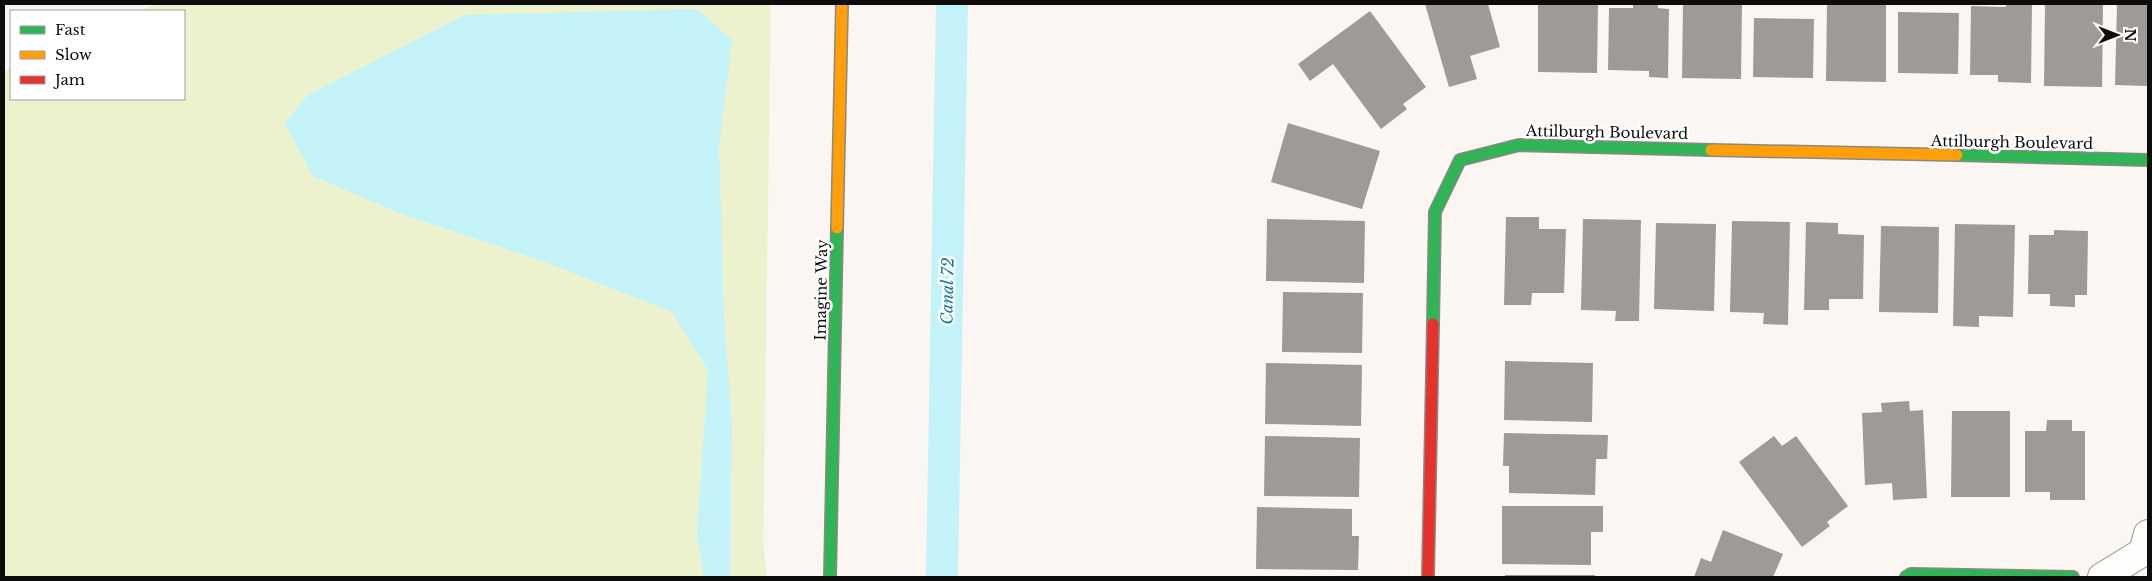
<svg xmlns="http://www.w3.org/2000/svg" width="2152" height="581" viewBox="0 0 2152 581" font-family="'Libre Baskerville',serif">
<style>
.green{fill:#ecf1ce}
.water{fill:#c4f2f9}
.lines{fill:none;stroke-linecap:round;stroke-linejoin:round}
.canal{stroke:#c4f2f9;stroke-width:32}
.building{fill:#9e9a97}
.street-casing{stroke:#949290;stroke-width:30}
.fast-casing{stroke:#8b8986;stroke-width:14}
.slow-casing{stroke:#8b8986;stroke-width:14}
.jam-casing{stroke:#8b8986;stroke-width:14}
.street{stroke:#fefefd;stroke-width:28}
.fast{stroke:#30b455;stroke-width:11}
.slow{stroke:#ff9f0a;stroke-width:11}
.jam{stroke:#e5322d;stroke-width:11}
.labels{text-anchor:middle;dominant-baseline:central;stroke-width:5;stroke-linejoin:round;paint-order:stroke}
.street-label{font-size:15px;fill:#0d0d0d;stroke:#fff}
.water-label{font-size:16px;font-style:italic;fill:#0b7e9c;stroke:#fff}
</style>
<rect width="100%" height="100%" fill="#fbf6f1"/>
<polygon class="green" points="159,4 771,4 763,545 767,577 4,577 4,72 11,68 11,99 184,99 184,11 138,11"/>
<polygon class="water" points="697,9 732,40 719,145 724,317 732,423 730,577 704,577 697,534 708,370 672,312 545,262 404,215 313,176 285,123 308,95 465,15"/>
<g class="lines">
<polyline class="canal" points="942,577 952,4"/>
</g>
<g class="building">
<polygon points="1425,4 1488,4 1500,47 1470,56 1477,79 1449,87"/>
<polygon points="1538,4 1598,4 1597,73 1538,72"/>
<polygon points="1633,4 1658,4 1658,8 1669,9 1668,78 1649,77 1649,71 1608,70 1609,8 1633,8"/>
<polygon points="1683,4 1742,4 1741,79 1682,78"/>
<polygon points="1827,4 1886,4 1886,82 1826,81"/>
<polygon points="2006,4 2032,4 2031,83 1998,82 1998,75 1970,75 1971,6 2006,7"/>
<polygon points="2045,4 2103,4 2102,87 2044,86"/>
<polygon points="2117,4 2148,4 2148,86 2115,85"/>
<polygon points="1370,11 1426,87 1403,104 1407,109 1381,129 1333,64 1310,81 1298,64"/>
<polygon points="1898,12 1959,13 1958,74 1898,73"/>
<polygon points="1754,18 1814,19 1813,78 1753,77"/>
<polygon points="1288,123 1380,151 1362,209 1271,182"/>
<polygon points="1506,217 1539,217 1539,229 1566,229 1564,293 1532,293 1531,305 1504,305"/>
<polygon points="1267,219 1365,221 1364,283 1266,281"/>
<polygon points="1583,219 1641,220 1639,321 1615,321 1616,311 1581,310"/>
<polygon points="1732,221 1790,222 1788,325 1763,324 1764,313 1730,312"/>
<polygon points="1806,222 1838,223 1838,234 1864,235 1863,299 1829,299 1829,310 1804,310"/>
<polygon points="1656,223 1716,224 1714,311 1654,309"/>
<polygon points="1955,224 2015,225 2013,317 1979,316 1979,327 1953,326"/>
<polygon points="1881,226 1939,227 1938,313 1879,312"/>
<polygon points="2054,230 2088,231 2087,295 2075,295 2075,307 2050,306 2050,294 2028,294 2029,235 2054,235"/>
<polygon points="1283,292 1363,293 1362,353 1282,352"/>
<polygon points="1505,361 1593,363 1592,422 1504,420"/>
<polygon points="1266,363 1362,365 1361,426 1265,424"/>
<polygon points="1909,401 1910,411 1923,410 1927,498 1893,500 1892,483 1865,485 1862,413 1882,412 1881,403"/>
<polygon points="1952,411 2010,411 2010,497 1951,497"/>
<polygon points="2047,420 2072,420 2072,431 2085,431 2085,500 2050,500 2050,492 2025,492 2025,431 2046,431"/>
<polygon points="1504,433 1608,435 1607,459 1596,459 1595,495 1509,493 1509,466 1503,466"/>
<polygon points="1265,436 1360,438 1359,497 1264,496"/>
<polygon points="1774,436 1782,446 1796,436 1848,506 1827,522 1830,526 1802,547 1739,462"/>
<polygon points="1502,506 1603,506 1603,532 1591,532 1591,565 1502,564"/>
<polygon points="1257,507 1352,509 1352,536 1359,536 1358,570 1256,569"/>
<polygon points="1723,530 1783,554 1773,577 1694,577 1701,558 1711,562"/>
<rect x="1505" y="575" width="90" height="2"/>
</g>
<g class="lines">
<defs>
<polyline id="street" points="2102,577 2143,552 2148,534"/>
<g id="fast">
<polyline points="1957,155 2148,160"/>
<polyline points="1433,324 1435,212 1460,160 1519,145 1711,150"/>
<polyline points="830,577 837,228"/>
<polyline points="1906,577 1911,574 2073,577"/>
</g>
<g id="slow">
<polyline points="1711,150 1957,155"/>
<polyline points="837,228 842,4"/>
</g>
<polyline id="jam" points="1428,577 1433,324"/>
</defs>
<use href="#street" class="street-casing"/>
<use href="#fast" class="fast-casing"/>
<use href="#slow" class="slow-casing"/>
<use href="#jam" class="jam-casing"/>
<use href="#street" class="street"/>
<use href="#fast" class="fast"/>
<use href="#slow" class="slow"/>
<use href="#jam" class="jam"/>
</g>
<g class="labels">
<g class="street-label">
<text transform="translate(1607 132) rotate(1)">Attilburgh Boulevard</text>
<text transform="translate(2012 142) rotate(1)">Attilburgh Boulevard</text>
<text transform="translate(821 290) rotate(-89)">Imagine Way</text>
</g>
<g class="water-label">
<text transform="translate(947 291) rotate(-89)">Canal 72</text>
</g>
</g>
<rect width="2152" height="581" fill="none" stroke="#0d0d0d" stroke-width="10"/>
<rect x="10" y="10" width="175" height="90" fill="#ffffff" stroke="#9e9e9e"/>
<rect x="20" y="26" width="25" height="8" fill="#30b455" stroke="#9e9e9e"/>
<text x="55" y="35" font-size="15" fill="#0d0d0d">Fast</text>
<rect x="20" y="51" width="25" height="8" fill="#ff9f0a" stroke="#9e9e9e"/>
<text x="55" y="60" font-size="15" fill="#0d0d0d">Slow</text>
<rect x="20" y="76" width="25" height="8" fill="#e5322d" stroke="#9e9e9e"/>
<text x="55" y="85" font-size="15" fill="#0d0d0d">Jam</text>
<g transform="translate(2117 35) rotate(90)" stroke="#ffffff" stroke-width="4" paint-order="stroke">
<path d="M0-4L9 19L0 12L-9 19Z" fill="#0d0d0d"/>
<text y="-8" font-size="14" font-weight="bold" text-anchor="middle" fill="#0d0d0d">N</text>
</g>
</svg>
